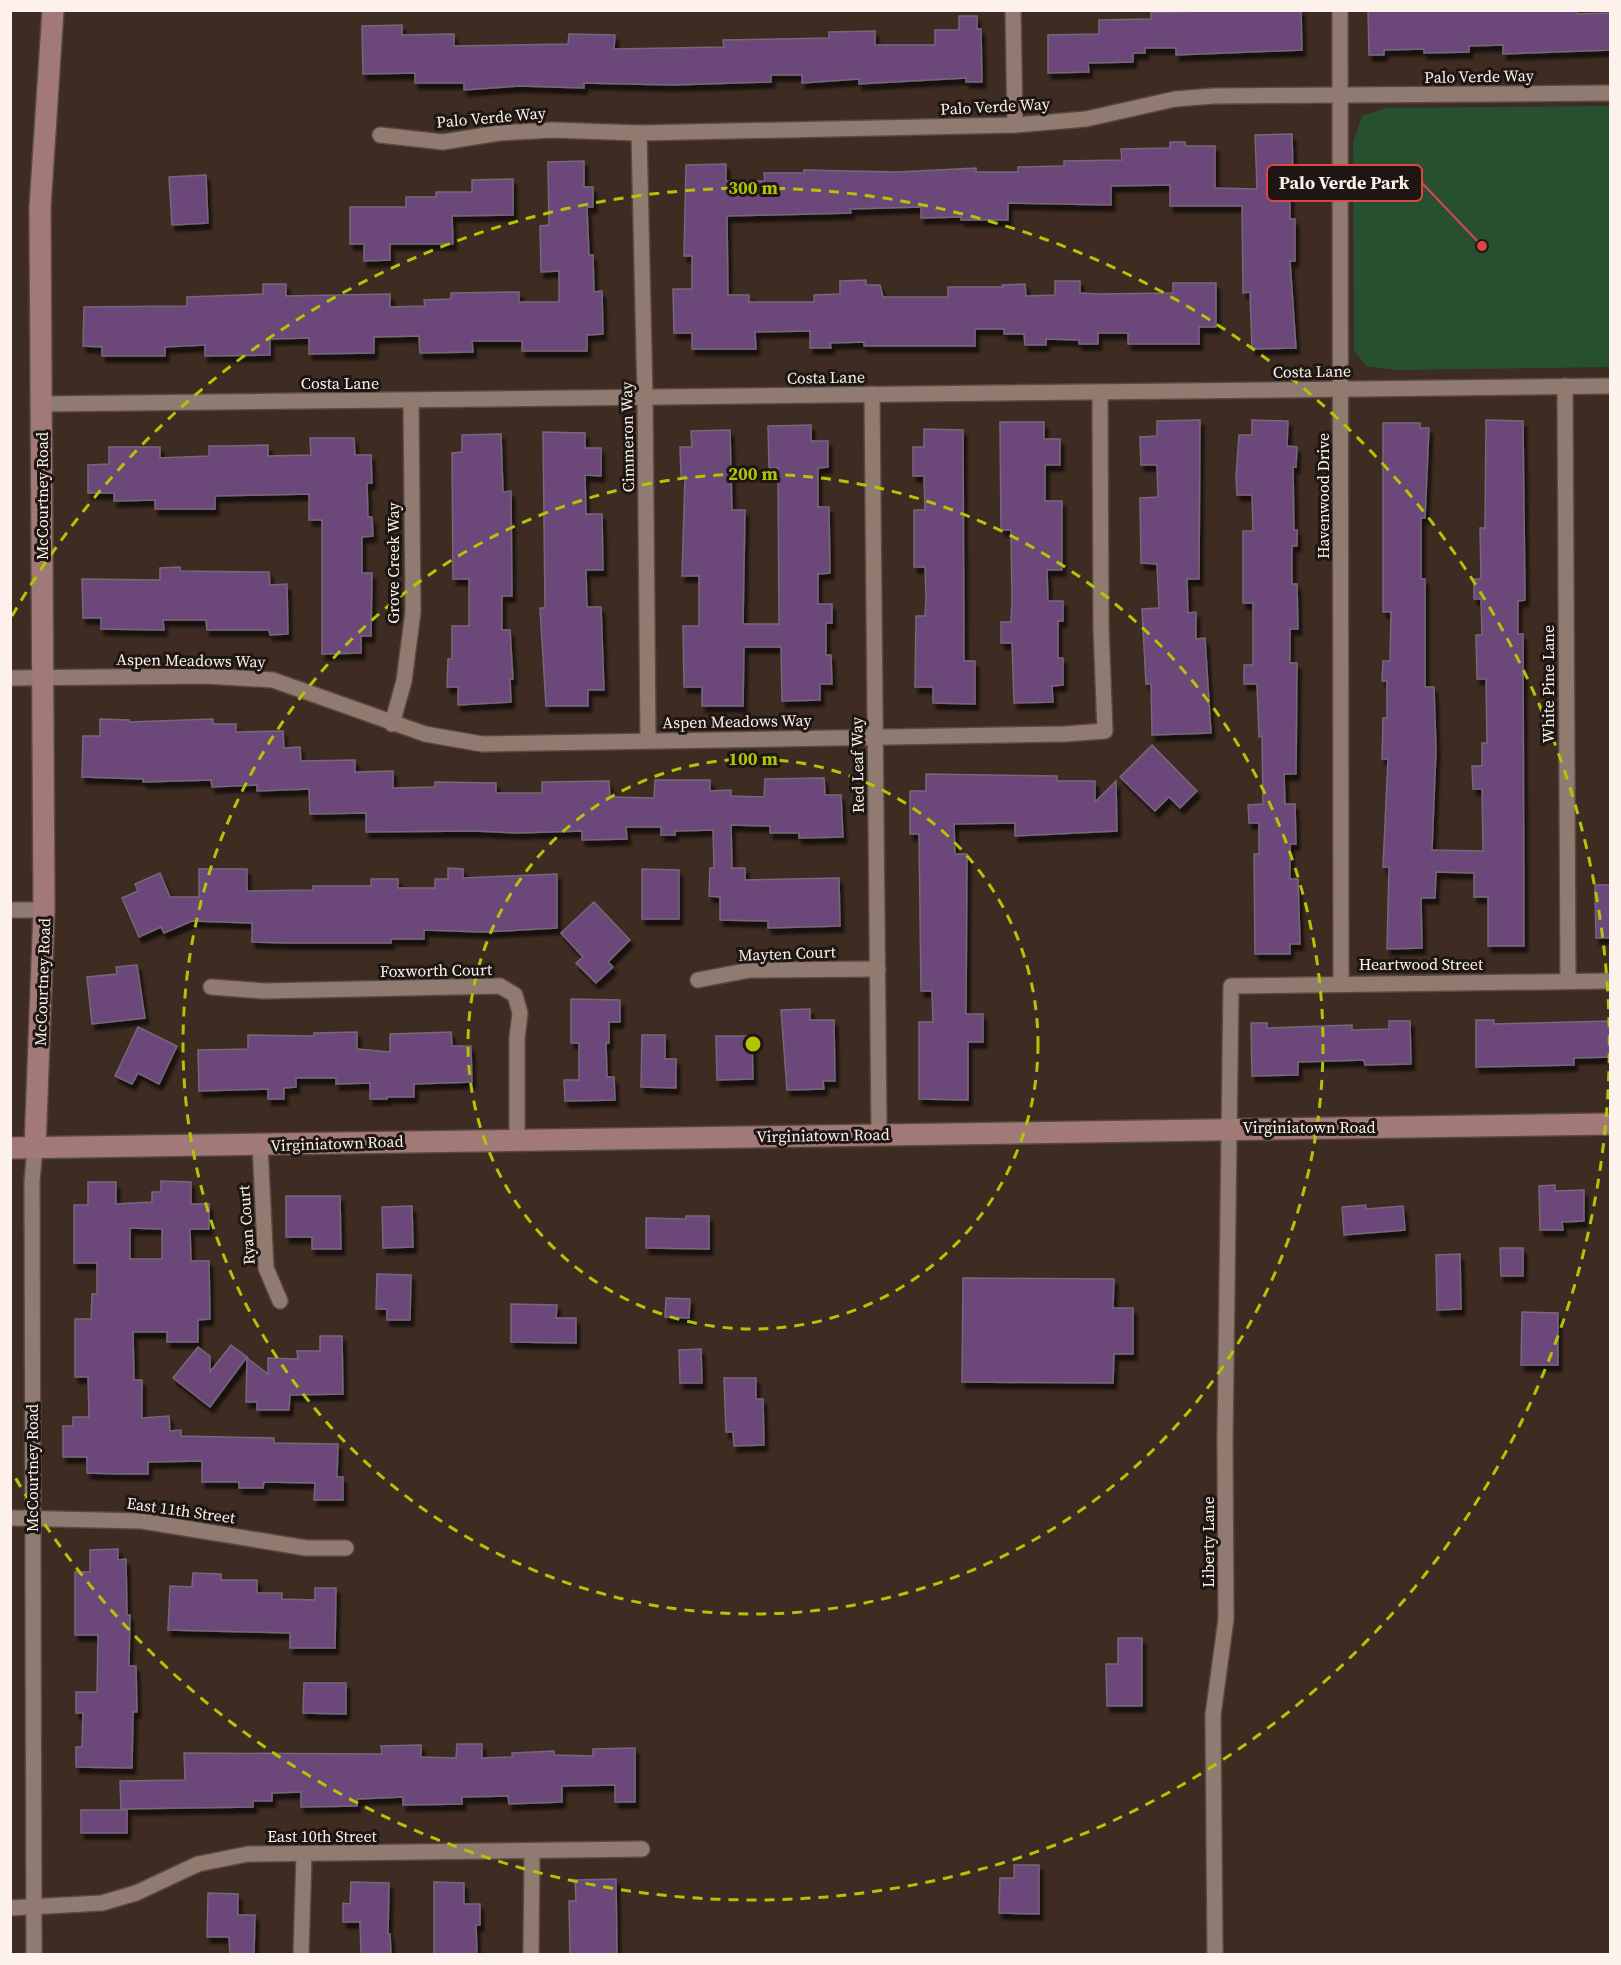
<svg xmlns="http://www.w3.org/2000/svg" width="1621" height="1965" viewBox="0 0 1621 1965" font-family="'Source Serif 4',serif">
<style>
.green{fill:#275031}
.building{fill:#6c4779;stroke:#756879;stroke-width:1.5;fill-rule:evenodd;filter:url(#shadow)}
.lines{fill:none;stroke-linecap:round;stroke-linejoin:round}
.street-casing{stroke:#584841;stroke-width:18}
.secondary-casing{stroke:#584841;stroke-width:24}
.street{stroke:#917a70;stroke-width:15}
.secondary{stroke:#a17a78;stroke-width:21}
.ring{fill:none;stroke:#afc506;stroke-width:3;stroke-dasharray:10 8}
.labels{text-anchor:middle;dominant-baseline:central;stroke-width:6;stroke-linejoin:round;paint-order:stroke}
.street-label{font-size:16px;fill:#fdf1eb;stroke:#1e1612}
.centre{fill:#afc506;stroke:#1e1612;stroke-width:3}
.ring-label{font-size:18px;text-anchor:middle;font-weight:bold;fill:#afc506;stroke:#1e1612;stroke-width:6;stroke-linejoin:round;paint-order:stroke}
.leader{fill:none;stroke:#dc4645;stroke-width:2}
.callout-dot{fill:#dc4645;stroke:#1e1612;stroke-width:2}
.callout{fill:#1e1612;stroke:#dc4645;stroke-width:2}
.callout-label{font-size:18px;text-anchor:middle;font-weight:bold;fill:#fdf1eb}
</style>
<defs>
<filter id="shadow"><feDropShadow dx="3.5" dy="6" stdDeviation="1.5" flood-color="#0009"/></filter>
</defs>
<rect width="100%" height="100%" fill="#3e2b22"/>
<polygon class="green" points="1610,106 1610,367 1396,370 1366,366 1354,350 1353,142 1362,116 1386,108"/>
<g class="building">
<polygon points="1301,10 1302,50 1176,55 1176,48 1145,48 1145,53 1133,53 1133,62 1088,63 1089,72 1048,73 1048,35 1099,34 1099,20 1151,19 1151,12"/>
<polygon points="1368,10 1577,10 1577,14 1611,13 1611,50 1503,54 1503,45 1469,46 1469,52 1424,53 1424,49 1384,50 1384,55 1369,55"/>
<polygon points="959,16 977,16 977,29 981,29 982,82 966,82 966,78 875,83 859,84 859,79 802,83 802,75 771,75 771,82 673,85 584,83 584,88 519,86 464,90 464,83 415,83 415,73 363,74 362,26 402,25 402,35 454,34 454,46 568,44 569,34 615,35 614,49 724,47 723,40 829,38 829,32 875,31 875,45 935,45 935,30 959,30"/>
<polygon points="1292,134 1293,174 1290,174 1290,219 1295,219 1295,261 1290,261 1296,348 1252,349 1250,292 1243,293 1242,206 1170,206 1170,185 1111,186 1111,205 1008,203 1008,220 961,220 961,217 921,218 921,207 850,209 851,213 727,216 728,295 749,295 749,302 814,302 814,295 840,294 840,281 866,280 866,285 880,285 883,297 948,297 948,287 1003,287 1002,285 1025,284 1026,296 1055,295 1055,281 1080,281 1080,293 1098,294 1173,293 1173,283 1216,283 1216,327 1199,327 1199,344 1128,344 1128,333 1098,333 1098,344 1079,344 1079,340 1046,339 1046,345 1025,345 1024,334 1004,334 1004,329 975,329 975,346 864,346 864,342 830,343 831,348 810,348 810,331 755,332 756,349 692,349 692,333 674,333 673,289 692,289 692,256 684,256 686,165 726,164 726,181 765,181 764,173 804,173 804,170 897,172 976,168 976,172 1018,172 1018,167 1064,166 1064,161 1122,160 1121,149 1170,148 1170,142 1185,142 1185,146 1215,146 1215,188 1257,189 1255,135"/>
<polygon points="584,161 584,187 593,187 593,207 587,207 589,255 593,255 594,292 602,291 603,334 587,335 587,351 522,351 522,341 472,341 473,352 420,353 419,336 374,337 374,353 309,354 309,338 270,339 270,355 205,356 205,345 165,347 165,356 102,356 102,347 83,346 84,307 187,306 187,297 263,294 263,284 286,284 286,296 390,294 390,307 425,306 424,300 451,299 451,293 519,292 519,302 559,302 559,271 541,272 540,226 549,225 548,162"/>
<polygon points="206,175 208,223 172,225 169,177"/>
<polygon points="513,179 513,215 452,216 453,244 390,244 390,260 364,261 364,244 350,244 350,207 406,207 406,197 436,197 436,192 472,192 472,180"/>
<polygon points="1200,420 1199,579 1187,579 1188,613 1196,612 1196,639 1205,638 1211,733 1152,735 1151,684 1146,684 1142,609 1159,608 1157,564 1141,563 1140,498 1158,497 1157,465 1141,465 1140,437 1157,436 1157,421"/>
<polygon points="1252,420 1288,421 1287,446 1297,447 1296,467 1293,467 1294,530 1297,530 1297,546 1292,546 1292,584 1297,584 1298,629 1290,629 1290,663 1297,663 1296,774 1284,774 1285,804 1295,804 1296,844 1290,844 1290,879 1298,879 1300,944 1290,944 1290,954 1255,954 1254,854 1259,854 1259,823 1249,823 1248,805 1263,804 1262,736 1259,737 1257,684 1244,684 1244,665 1253,665 1253,603 1243,603 1243,531 1253,531 1252,495 1237,495 1236,477 1239,435 1252,435"/>
<polygon points="1486,420 1523,421 1525,600 1518,601 1518,634 1523,634 1524,946 1488,946 1488,897 1474,897 1474,873 1436,872 1435,898 1421,898 1422,948 1387,949 1389,867 1383,867 1388,759 1382,759 1383,718 1387,718 1387,681 1382,681 1383,661 1390,661 1391,612 1383,612 1383,423 1420,423 1420,428 1429,428 1425,518 1421,518 1421,579 1425,579 1425,687 1434,687 1436,750 1432,850 1483,851 1482,789 1473,789 1472,766 1482,766 1482,743 1487,743 1486,679 1477,679 1476,635 1482,635 1481,599 1474,599 1474,579 1481,579 1480,528 1485,528"/>
<polygon points="1000,422 1044,422 1044,439 1060,439 1060,465 1045,465 1045,501 1062,501 1062,570 1047,570 1048,601 1063,601 1063,621 1058,621 1058,658 1063,658 1063,685 1052,686 1053,702 1014,703 1012,643 1001,643 1001,622 1011,622 1012,601 1011,530 1001,530"/>
<polygon points="811,425 811,441 828,441 828,467 818,468 818,507 829,507 830,573 818,574 818,604 832,604 832,623 826,623 826,655 831,655 832,684 820,684 820,700 782,701 781,647 744,647 743,706 702,706 702,687 684,687 683,626 699,626 699,576 682,576 685,476 681,476 680,447 692,447 691,431 730,430 732,510 745,510 743,624 779,624 778,468 769,468 768,426"/>
<polygon points="924,429 963,430 964,661 975,661 975,704 933,703 933,687 915,687 916,616 925,616 926,598 925,567 914,567 914,510 925,510 924,476 913,476 913,447 924,447"/>
<polygon points="543,432 585,433 585,448 601,448 601,476 585,475 586,514 602,514 603,570 586,570 587,607 601,607 604,690 588,690 588,706 546,706 540,608 545,608"/>
<polygon points="501,434 503,492 511,491 512,596 502,596 502,630 510,630 513,679 510,679 511,702 458,705 458,687 447,687 448,659 452,659 452,626 469,626 469,579 453,579 452,453 462,452 462,435"/>
<polygon points="310,438 354,438 355,455 371,455 372,483 367,483 368,517 372,517 373,536 362,537 362,573 372,573 371,636 361,636 361,653 322,654 322,520 309,520 309,494 215,496 215,509 155,509 155,500 114,501 114,493 88,493 88,465 109,464 109,447 160,447 160,458 209,456 209,446 229,446 268,445 268,456 311,455"/>
<polygon points="180,567 180,571 269,572 270,585 287,584 288,634 270,635 269,630 207,630 206,620 163,620 164,630 101,629 101,618 83,618 82,579 160,580 160,568"/>
<polygon points="100,719 129,720 129,722 213,719 213,724 236,724 236,732 283,731 284,748 300,747 301,761 355,760 355,772 393,771 393,788 435,787 435,782 496,783 496,793 542,793 542,782 609,781 610,797 654,798 655,780 710,780 710,791 731,790 731,796 764,797 765,779 824,778 825,795 841,795 843,837 799,838 799,833 770,833 770,826 731,825 732,868 745,868 745,880 839,878 840,926 768,928 768,921 720,920 720,897 709,896 710,868 714,868 713,830 675,831 675,835 661,835 661,827 626,827 627,839 582,840 582,831 517,833 474,831 366,832 366,813 310,814 309,789 257,791 257,785 212,787 211,780 143,782 143,779 82,777 83,736 100,736"/>
<polygon points="1152,745 1197,791 1180,808 1169,797 1155,811 1120,777"/>
<polygon points="926,774 1057,776 1057,781 1095,781 1095,802 1116,781 1117,831 1015,836 1015,823 954,824 955,854 967,854 966,1014 983,1014 983,1042 968,1042 968,1100 919,1099 919,1022 933,1022 932,991 921,991 919,834 910,834 910,791 926,791"/>
<polygon points="448,868 463,869 463,878 557,874 557,928 483,932 424,930 424,939 391,939 391,943 288,943 252,942 252,923 192,921 164,933 161,927 139,937 122,898 138,891 135,884 160,873 170,897 199,897 199,869 247,869 247,891 313,890 313,886 371,886 371,879 398,879 398,888 435,888 435,879 448,879"/>
<polygon points="642,869 679,870 679,919 642,919"/>
<polygon points="1595,885 1611,885 1611,938 1596,938"/>
<polygon points="594,902 630,940 608,962 613,967 596,983 576,963 583,957 561,933"/>
<polygon points="137,965 145,1018 92,1024 87,977 117,974 116,967"/>
<polygon points="571,999 620,1000 620,1022 609,1022 609,1043 606,1043 607,1077 614,1077 615,1100 565,1101 564,1080 579,1080 579,1043 571,1043"/>
<polygon points="810,1009 810,1020 834,1020 835,1081 823,1081 824,1089 787,1090 781,1010"/>
<polygon points="1476,1020 1494,1020 1494,1024 1611,1021 1611,1057 1574,1058 1574,1065 1476,1067"/>
<polygon points="1389,1021 1410,1021 1411,1064 1365,1065 1364,1060 1298,1062 1298,1075 1252,1076 1251,1023 1267,1023 1267,1028 1352,1025 1352,1030 1389,1029"/>
<polygon points="138,1027 177,1046 159,1084 138,1073 132,1084 115,1076"/>
<polygon points="357,1032 357,1049 390,1052 390,1034 451,1032 452,1046 471,1046 472,1082 414,1084 414,1097 387,1097 387,1099 370,1099 370,1083 336,1084 336,1078 296,1078 296,1087 284,1088 284,1099 268,1099 268,1089 199,1091 198,1050 248,1049 248,1035 314,1036 314,1033"/>
<polygon points="642,1035 665,1035 665,1059 676,1059 676,1088 641,1087"/>
<polygon points="716,1036 752,1036 753,1079 717,1080"/>
<path d="M161 1181 191 1182V1204H209V1229H190L191 1261H209L210 1319 198 1320V1342H167V1332H133L134 1380H142V1418L169 1416 170 1431 181 1430V1436L274 1438V1443L338 1444 337 1477H343V1500H314L315 1483 264 1482 263 1488H239V1482H202V1461L148 1462V1474H120L87 1473V1457H63V1426H73V1417H89L88 1377H75V1319H91L92 1294H97V1263H74V1205H88V1182H116V1204L152 1202V1192H161ZM130 1228 162 1229V1259H130Z"/>
<polygon points="1555,1185 1555,1191 1584,1190 1584,1221 1562,1222 1563,1230 1540,1230 1539,1186"/>
<polygon points="286,1196 340,1196 341,1249 312,1249 312,1237 286,1237"/>
<polygon points="1366,1205 1366,1209 1403,1206 1405,1230 1344,1235 1342,1207"/>
<polygon points="412,1206 413,1247 383,1248 382,1207"/>
<polygon points="686,1216 709,1216 709,1249 646,1248 646,1218 686,1219"/>
<polygon points="1500,1248 1523,1248 1523,1276 1501,1276"/>
<polygon points="1460,1254 1461,1309 1437,1310 1436,1255"/>
<polygon points="377,1274 411,1275 410,1320 387,1320 387,1309 376,1309"/>
<polygon points="963,1278 1114,1279 1113,1308 1133,1308 1133,1354 1114,1354 1113,1383 962,1382"/>
<polygon points="666,1298 690,1299 689,1318 665,1317"/>
<polygon points="511,1304 557,1305 556,1318 576,1318 576,1343 511,1342"/>
<polygon points="1522,1312 1558,1313 1558,1365 1521,1365"/>
<polygon points="320,1336 342,1336 343,1394 290,1395 289,1410 257,1410 257,1402 246,1402 247,1358 268,1374 268,1358 298,1359 297,1351 320,1351"/>
<polygon points="231,1345 247,1357 210,1407 173,1378 198,1347 210,1356 210,1372"/>
<polygon points="701,1349 702,1383 680,1383 679,1350"/>
<polygon points="724,1378 756,1378 756,1399 763,1399 764,1445 734,1446 733,1432 726,1432"/>
<polygon points="118,1549 118,1560 126,1559 127,1615 130,1615 129,1666 136,1666 137,1712 133,1712 132,1768 76,1767 76,1747 82,1747 83,1713 76,1713 76,1692 97,1692 98,1635 75,1635 75,1572 90,1572 90,1550"/>
<polygon points="193,1573 221,1574 221,1580 257,1580 257,1593 282,1593 282,1599 315,1600 315,1588 336,1588 335,1648 290,1648 290,1633 168,1630 170,1586 192,1587"/>
<polygon points="1118,1638 1142,1638 1142,1706 1107,1706 1106,1664 1118,1664"/>
<polygon points="304,1683 346,1683 346,1714 303,1713"/>
<polygon points="457,1744 482,1744 482,1758 512,1757 512,1753 554,1751 554,1755 593,1756 593,1749 635,1748 635,1802 615,1802 615,1785 562,1786 562,1802 509,1804 508,1796 462,1797 462,1804 403,1805 403,1797 357,1799 357,1806 301,1807 301,1792 272,1793 272,1801 253,1801 253,1807 121,1809 120,1781 185,1780 184,1753 382,1754 381,1746 421,1745 421,1757 456,1758"/>
<rect x="81" y="1810" width="46" height="23"/>
<polygon points="1014,1865 1039,1865 1039,1914 999,1913 1000,1878 1014,1878"/>
<polygon points="616,1879 617,1954 570,1954 569,1901 576,1901 575,1880"/>
<polygon points="351,1882 389,1883 388,1934 390,1934 391,1954 361,1954 360,1922 343,1922 343,1903 350,1904"/>
<polygon points="434,1882 464,1883 464,1904 480,1904 480,1925 476,1925 477,1954 434,1954"/>
<polygon points="208,1893 238,1894 238,1915 255,1915 254,1954 230,1954 229,1937 207,1937"/>
</g>
<g class="lines">
<defs>
<g id="street">
<polyline points="1013,10 1015,125"/>
<polyline points="1340,10 1341,983"/>
<polyline points="639,133 645,397 648,741"/>
<polyline points="380,135 443,142 499,133 552,130 639,133 1015,125 1086,119 1175,99 1214,96 1610,93"/>
<polyline points="1565,386 1568,981"/>
<polyline points="872,394 879,1134"/>
<polyline points="42,404 1610,386"/>
<polyline points="10,678 207,676 273,680 425,734 482,744 1065,734 1105,731 1101,628 1100,392"/>
<polyline points="392,724 404,681 413,612 411,401"/>
<polyline points="10,910 44,910"/>
<polyline points="698,980 750,970 878,969"/>
<polyline points="211,987 264,991 500,986 515,995 520,1013 517,1038 517,1139"/>
<polyline points="260,1145 266,1268 280,1301"/>
<polyline points="10,1518 142,1521 306,1548 346,1548"/>
<polyline points="10,1908 102,1903 136,1893 198,1864 248,1854 642,1849"/>
<polyline points="34,1954 32,1181 35,1148"/>
<polyline points="301,1954 304,1855"/>
<polyline points="531,1954 532,1851"/>
<polyline points="1215,1954 1213,1715 1226,1619 1225,1440 1231,986 1610,981"/>
</g>
<g id="secondary">
<polyline points="10,1148 1610,1124"/>
<polyline points="35,1148 44,910 40,207 53,10"/>
</g>
</defs>
<use href="#street" class="street-casing"/>
<use href="#secondary" class="secondary-casing"/>
<use href="#street" class="street"/>
<use href="#secondary" class="secondary"/>
</g>
<g class="ring">
<circle cx="753" cy="1044" r="285"/>
<circle cx="753" cy="1044" r="570"/>
<path d="M12 616A856 856 0 1 1 12 1472"/>
</g>
<g class="labels">
<g class="street-label">
<text transform="translate(1479 76) rotate(-1)">Palo Verde Way</text>
<text transform="translate(995 106) rotate(-3)">Palo Verde Way</text>
<text transform="translate(491 117) rotate(-5)">Palo Verde Way</text>
<text transform="translate(1312 371) rotate(-1)">Costa Lane</text>
<text transform="translate(826 377) rotate(-1)">Costa Lane</text>
<text x="340" y="383">Costa Lane</text>
<text transform="translate(627 437) rotate(-91)">Cimmeron Way</text>
<text transform="translate(42 496) rotate(-90)">McCourtney Road</text>
<text transform="translate(1323 496) rotate(-90)">Havenwood Drive</text>
<text transform="translate(393 563) rotate(-90)">Grove Creek Way</text>
<text transform="translate(191 660) rotate(1)">Aspen Meadows Way</text>
<text transform="translate(1548 684) rotate(-90)">White Pine Lane</text>
<text transform="translate(737 721) rotate(-1)">Aspen Meadows Way</text>
<text transform="translate(857 765) rotate(-91)">Red Leaf Way</text>
<text transform="translate(787 953) rotate(-2)">Mayten Court</text>
<text x="1421" y="964">Heartwood Street</text>
<text transform="translate(436 970) rotate(-1)">Foxworth Court</text>
<text transform="translate(42 982) rotate(-88)">McCourtney Road</text>
<text x="1309" y="1127">Virginiatown Road</text>
<text transform="translate(823 1135) rotate(-1)">Virginiatown Road</text>
<text transform="translate(337 1143) rotate(-2)">Virginiatown Road</text>
<text transform="translate(246 1225) rotate(-94)">Ryan Court</text>
<text transform="translate(32 1468) rotate(-90)">McCourtney Road</text>
<text transform="translate(181 1510) rotate(8)">East 11th Street</text>
<text transform="translate(1208 1542) rotate(-90)">Liberty Lane</text>
<text x="322" y="1836">East 10th Street</text>
</g>
</g>
<circle cx="753" cy="1044" r="9" class="centre"/>
<g class="ring-label">
<text x="753" y="194">300 m</text>
<text x="753" y="480">200 m</text>
<text x="753" y="765">100 m</text>
</g>
<path class="leader" d="M1482 246L1422 183"/>
<circle class="callout-dot" cx="1482" cy="246" r="6"/>
<rect class="callout" x="1267" y="165" width="155" height="36" rx="6"/>
<g class="callout-label">
<text x="1344" y="189">Palo Verde Park</text>
</g>
<rect width="1621" height="1965" fill="none" stroke="#fdf1eb" stroke-width="24"/>
</svg>
